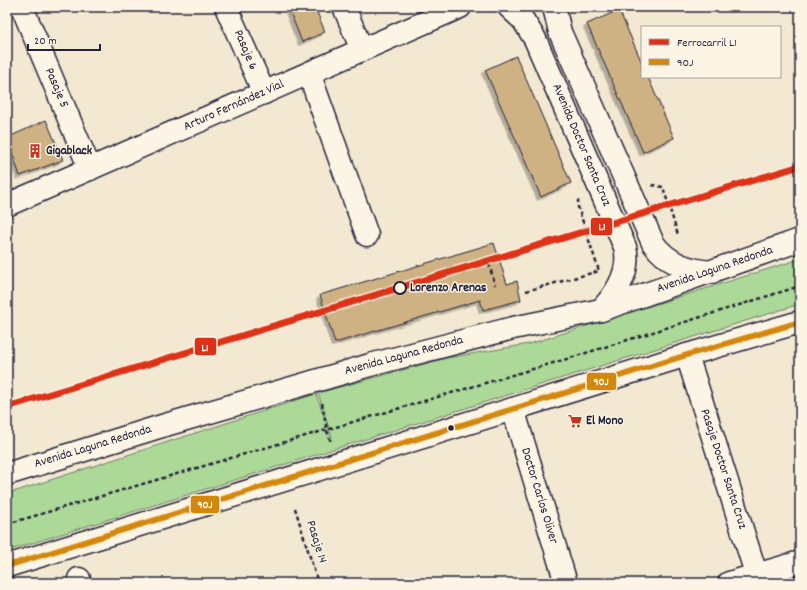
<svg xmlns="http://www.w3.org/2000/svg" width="807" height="590" viewBox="0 0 807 590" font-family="Dekko,sans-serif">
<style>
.green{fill:#acd998;stroke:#677e6a}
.building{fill:#ceb283;stroke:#22223b;filter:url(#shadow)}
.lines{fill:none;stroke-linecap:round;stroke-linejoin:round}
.minor-casing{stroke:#22223b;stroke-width:25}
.major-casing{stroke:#22223b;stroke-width:25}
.path{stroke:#22223b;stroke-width:2.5;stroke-dasharray:4 3;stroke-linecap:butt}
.minor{stroke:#fcf5e5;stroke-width:22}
.major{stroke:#fcf5e5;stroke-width:22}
.bus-1-casing{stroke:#fcf5e5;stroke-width:9}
.bus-1{stroke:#d3880c;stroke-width:6}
.rail-1-casing{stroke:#fcf5e5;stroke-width:10}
.rail-1{stroke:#dd3018;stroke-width:7}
.stop-dot{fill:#fcf5e5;stroke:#22223b;stroke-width:2}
.bus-dot{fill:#22223b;stroke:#fcf5e5;stroke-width:1.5}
.labels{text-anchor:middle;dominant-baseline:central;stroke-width:3;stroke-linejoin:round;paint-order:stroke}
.street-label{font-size:13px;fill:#22223b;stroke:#fcf5e5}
.poi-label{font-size:13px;font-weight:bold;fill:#22223b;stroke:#fcf5e5;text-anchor:start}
.stop-label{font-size:13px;font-weight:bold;fill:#22223b;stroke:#fcf5e5;text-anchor:start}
.line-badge{stroke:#fcf5e5;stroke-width:1.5}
.badge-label{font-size:11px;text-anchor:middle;font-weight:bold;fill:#fff}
</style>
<defs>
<filter id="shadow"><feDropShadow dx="-3.5" dy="3.5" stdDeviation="0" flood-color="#0004"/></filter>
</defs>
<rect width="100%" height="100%" fill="#f3e8d1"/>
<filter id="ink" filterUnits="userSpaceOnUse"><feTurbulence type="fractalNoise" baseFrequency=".025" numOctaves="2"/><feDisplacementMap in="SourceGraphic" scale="8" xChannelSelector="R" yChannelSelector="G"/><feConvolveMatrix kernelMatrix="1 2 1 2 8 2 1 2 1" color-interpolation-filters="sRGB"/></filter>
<g filter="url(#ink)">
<g class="green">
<polygon points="800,259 800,304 7,551 7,494 316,394 332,438 318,393 447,358 529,344"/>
<polygon points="800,571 800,583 761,583"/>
</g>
<g class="building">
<polygon points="288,7 315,7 325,32 302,42"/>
<polygon points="619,10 642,63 642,77 648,77 674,138 643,152 587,24"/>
<polygon points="516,56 571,183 541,197 485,70"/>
<polygon points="46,120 63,160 20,176 7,138"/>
<polygon points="494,243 507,284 517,281 521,300 483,310 480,300 335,343 320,295"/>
</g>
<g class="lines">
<defs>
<g id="minor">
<polyline points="22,7 90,169"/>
<polyline points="226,7 264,93"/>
<polyline points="344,7 362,50"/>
<path d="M509 7 523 20 535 39 625 247C631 271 617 293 601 310"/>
<path d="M554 7 560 32 653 243C668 264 688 270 712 272"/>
<polyline points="309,73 367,235"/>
<polyline points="7,205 460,7"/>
<polyline points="687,355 759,583"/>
<polyline points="513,409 566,583"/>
<polyline points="79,579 80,583"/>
<polyline points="729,583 800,562"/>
</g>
<g id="major">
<polyline points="7,474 162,426 370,365 513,328 601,310 800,240"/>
<polyline points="7,566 687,355 800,322"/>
</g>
</defs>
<use href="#minor" class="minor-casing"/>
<use href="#major" class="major-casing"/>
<g class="path">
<polyline points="652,185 663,187 678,235"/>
<polyline points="487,257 495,285"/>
<polyline points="526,291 599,271 578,207 578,200"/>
<polyline points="322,403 327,431 331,442"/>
<polyline points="295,508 318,583"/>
<polyline points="7,524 570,358 800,286"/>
</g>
<use href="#minor" class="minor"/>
<use href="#major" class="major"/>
<defs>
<polyline id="bus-1" points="7,566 687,355 800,322"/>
</defs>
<use href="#bus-1" class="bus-1-casing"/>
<use href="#bus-1" class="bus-1"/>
<defs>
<polyline id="rail-1" points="7,407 800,166"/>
</defs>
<use href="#rail-1" class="rail-1-casing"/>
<use href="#rail-1" class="rail-1"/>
</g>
</g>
<defs>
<symbol id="building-bare" viewBox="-9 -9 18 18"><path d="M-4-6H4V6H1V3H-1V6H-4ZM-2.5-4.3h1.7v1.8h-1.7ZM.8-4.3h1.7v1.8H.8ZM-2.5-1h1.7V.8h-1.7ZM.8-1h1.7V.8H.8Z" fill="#c8321e" stroke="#fcf5e5" stroke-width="2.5" paint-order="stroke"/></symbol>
<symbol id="supermarket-bare" viewBox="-9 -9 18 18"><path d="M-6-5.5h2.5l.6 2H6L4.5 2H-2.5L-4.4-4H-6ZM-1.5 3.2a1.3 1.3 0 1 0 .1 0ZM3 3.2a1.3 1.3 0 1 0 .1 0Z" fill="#c8321e" stroke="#fcf5e5" stroke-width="2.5" paint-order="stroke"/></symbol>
</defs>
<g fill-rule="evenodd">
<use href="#building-bare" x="25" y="141" width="20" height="20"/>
<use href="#supermarket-bare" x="565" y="411" width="20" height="20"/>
</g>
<circle class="stop-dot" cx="400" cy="288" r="6"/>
<circle class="bus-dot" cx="451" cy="428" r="3.5"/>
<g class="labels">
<g class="street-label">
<text transform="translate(245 50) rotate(67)">Pasaje 6</text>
<text transform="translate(56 88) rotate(67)">Pasaje 5</text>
<text transform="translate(234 106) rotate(-24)">Arturo Fernández Vial</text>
<text transform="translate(581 145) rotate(67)">Avenida Doctor Santa Cruz</text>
<text transform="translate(715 270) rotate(-19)">Avenida Laguna Redonda</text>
<text transform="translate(404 356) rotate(-15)">Avenida Laguna Redonda</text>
<text transform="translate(93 447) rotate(-17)">Avenida Laguna Redonda</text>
<text transform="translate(723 469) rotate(72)">Pasaje Doctor Santa Cruz</text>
<text transform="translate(539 496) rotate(73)">Doctor Carlos Oliver</text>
<text transform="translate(316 542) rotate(73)">Pasaje 14</text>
</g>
<g class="poi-label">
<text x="46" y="151">Gigablack</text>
<text x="586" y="421">El Mono</text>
</g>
<g class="stop-label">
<text x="410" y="288">Lorenzo Arenas</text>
</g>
</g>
<g class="line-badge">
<rect x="590" y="217" width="23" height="19" rx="4" fill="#dd3018"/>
<rect x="194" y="337" width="23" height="19" rx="4" fill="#dd3018"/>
<rect x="586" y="372" width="31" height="19" rx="4" fill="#d3880c"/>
<rect x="190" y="495" width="30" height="19" rx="4" fill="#d3880c"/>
</g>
<g class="badge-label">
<text x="602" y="230">L1</text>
<text x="205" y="351">L1</text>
<text x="601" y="385">90J</text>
<text x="205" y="508">90J</text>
</g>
<rect width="807" height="590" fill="none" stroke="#fcf5e5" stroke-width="24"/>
<rect x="12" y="12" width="783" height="566" fill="none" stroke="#22223b" stroke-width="1.5" filter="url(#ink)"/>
<rect x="641" y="26" width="140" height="52" fill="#fcf5e5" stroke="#a5a1a1"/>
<rect x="649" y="39" width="20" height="6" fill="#dd3018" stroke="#a5a1a1"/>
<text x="677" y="46" font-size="12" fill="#22223b">Ferrocarril L1</text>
<rect x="649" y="59" width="20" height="6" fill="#d3880c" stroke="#a5a1a1"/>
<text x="677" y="66" font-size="12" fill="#22223b">90J</text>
<path d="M28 44v6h72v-6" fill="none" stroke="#22223b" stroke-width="2"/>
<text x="34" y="44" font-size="12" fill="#22223b" stroke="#fcf5e5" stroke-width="3" paint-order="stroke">20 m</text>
</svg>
